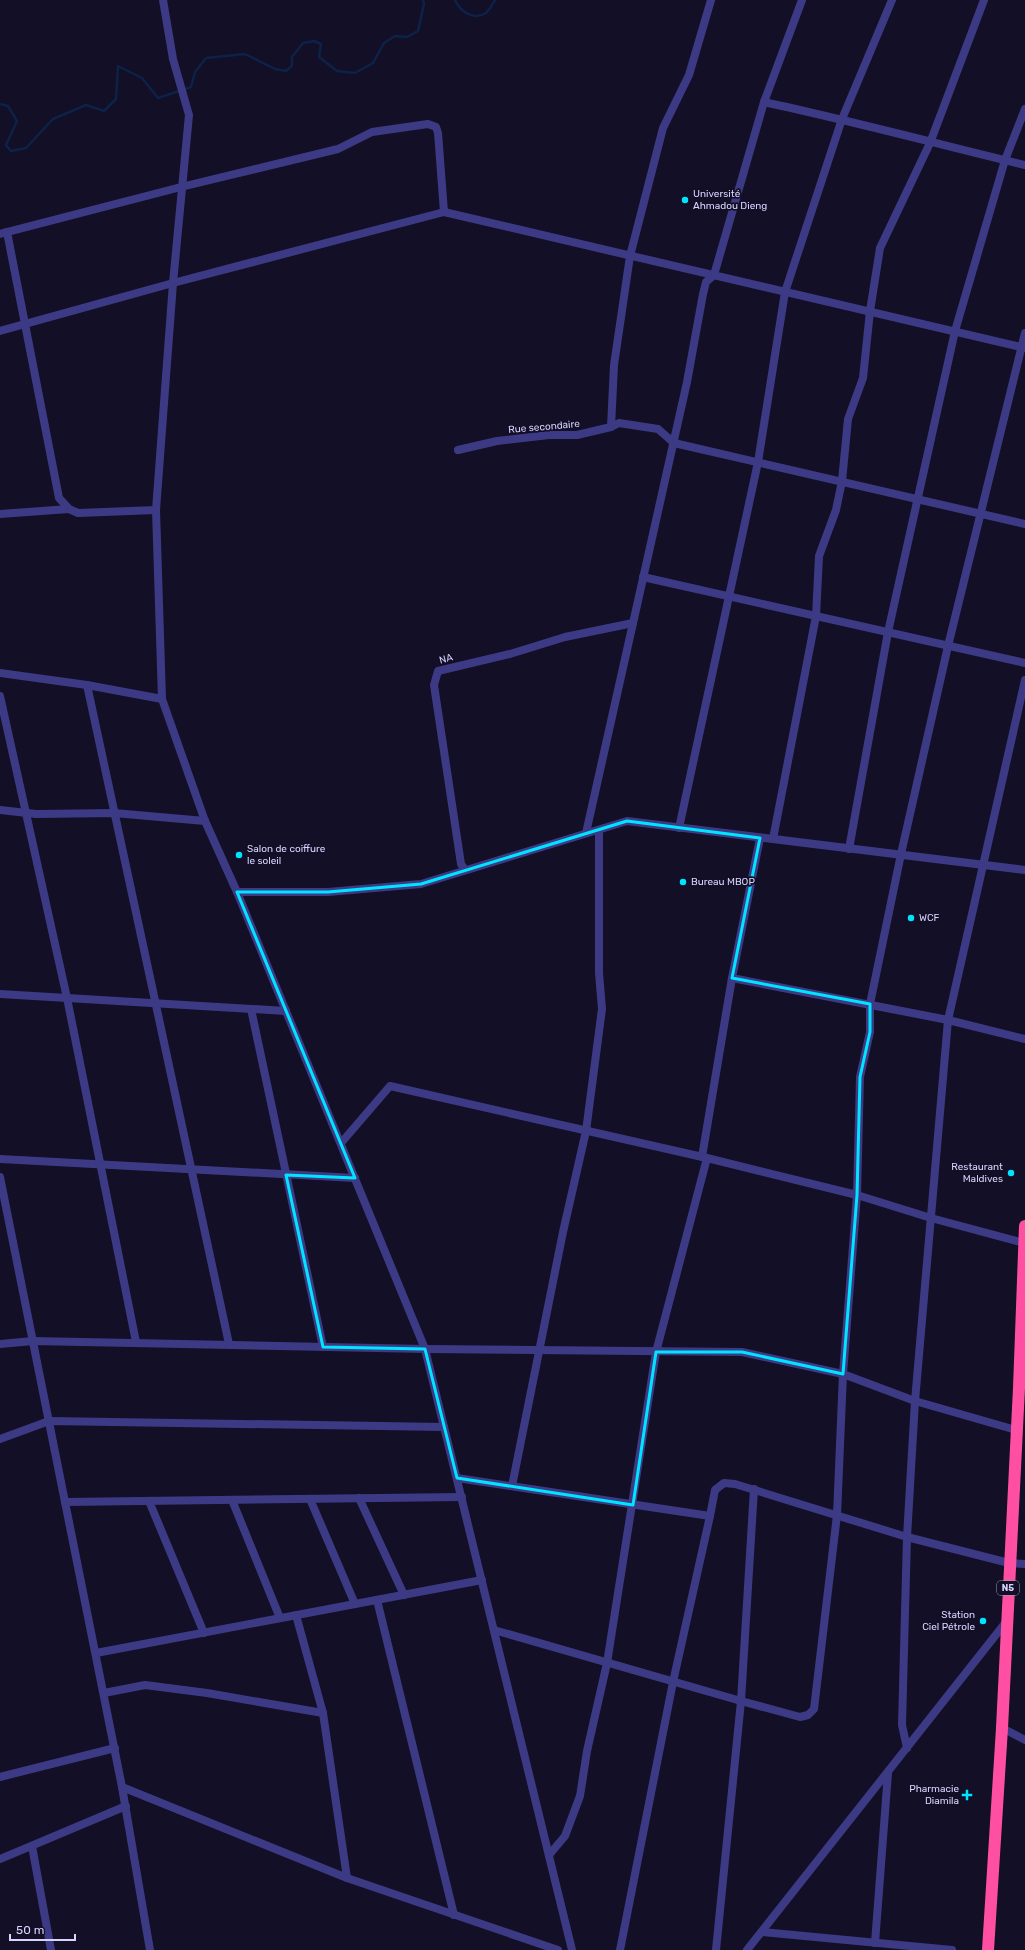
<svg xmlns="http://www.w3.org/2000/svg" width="1025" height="1950" viewBox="0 0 1025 1950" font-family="Rubik,sans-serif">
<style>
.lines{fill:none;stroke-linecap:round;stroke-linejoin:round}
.stream{stroke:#0c2248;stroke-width:2.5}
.street{stroke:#3d3a85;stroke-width:8}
.highway{stroke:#ff4fa3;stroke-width:12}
.marked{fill:none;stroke:#00e5ff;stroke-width:3;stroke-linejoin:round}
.poi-dot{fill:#00e5ff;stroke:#130f26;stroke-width:1.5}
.labels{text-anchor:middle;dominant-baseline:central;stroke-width:3.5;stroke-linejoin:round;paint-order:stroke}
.shield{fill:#130f26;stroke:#9e99be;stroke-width:1}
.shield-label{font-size:9px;font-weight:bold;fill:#d9d4ff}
.poi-label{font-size:10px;fill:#d9d4ff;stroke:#130f26;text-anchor:start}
.street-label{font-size:10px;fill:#d9d4ff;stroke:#130f26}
</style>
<rect width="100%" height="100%" fill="#130f26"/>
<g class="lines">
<g class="stream">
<path d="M455 0C460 11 473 21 486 13 489 10 493 4 495 0"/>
<polyline points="0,104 8,106 17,121 6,145 11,151 26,148 53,119 86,105 104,111 116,99 118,66 142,78 158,98 191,87 195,72 206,58 245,54 275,69 286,71 292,66 292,57 303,43 314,41 321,44 319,57 337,71 355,73 373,63 384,43 395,36 407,37 418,31 424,4 423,0"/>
</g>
<g class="street">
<polyline points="163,0 173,59 189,115 173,283 156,510 162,699 205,821 237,892 425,1349 572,1950"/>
<path d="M764 102C852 121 938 144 1025 165"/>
<polyline points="7,232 59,498 69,509 78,513 156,510"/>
<polyline points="0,234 181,187 338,149 372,132 428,124 436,127 438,133 444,212"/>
<polyline points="0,331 173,283 444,212 1025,348"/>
<polyline points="611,427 614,365 630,256 663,128 689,75 711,0"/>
<polyline points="458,450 497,441 549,435 577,435 611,427 619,423 658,429 674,443 1025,524"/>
<polyline points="0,514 69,509"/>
<polyline points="643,577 1025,663"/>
<polyline points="0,673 87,685 162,699"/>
<polyline points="87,685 229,1344"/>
<polyline points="0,696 67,998 136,1342"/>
<polyline points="0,810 36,814 114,813 205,821"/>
<polyline points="679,828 758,462 785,292 842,119 892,0"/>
<polyline points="586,833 687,382 703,294 706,282 714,275 764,102 802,0"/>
<polyline points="773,839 816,616 819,556 836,510 842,481 848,419 863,378 870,311 880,248 930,143 984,0"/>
<polyline points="849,849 888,632 955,331 1005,160 1025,109"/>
<polyline points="465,870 461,864 434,685 438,671 510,654 565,637 633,623"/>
<polyline points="237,892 328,892 421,884 627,821 1025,870"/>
<polyline points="732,978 948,1020 1025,1039"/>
<polyline points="0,994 286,1011"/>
<polyline points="251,1009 323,1347"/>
<polyline points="341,1143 390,1086 707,1158 857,1195 931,1218 1024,1243"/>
<polyline points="702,1157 732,978 760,838"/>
<polyline points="0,1159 355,1178"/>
<polyline points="0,1177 122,1787 150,1950"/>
<polyline points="0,1344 33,1341 425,1349 742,1352 843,1374 915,1401 1016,1430"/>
<polyline points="0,1439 49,1421 444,1427"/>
<polyline points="457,1478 710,1516 715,1490 724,1483 735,1484 907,1537 1009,1563 1025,1564"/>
<polyline points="512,1486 563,1232 586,1131 602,1009 599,973 599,830"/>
<polyline points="359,1498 404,1595"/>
<polyline points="310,1499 355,1604"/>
<polyline points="232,1500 280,1618"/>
<polyline points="149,1501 204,1633"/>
<polyline points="65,1502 462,1497"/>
<polyline points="377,1600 454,1915"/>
<polyline points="296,1615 323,1713 347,1878"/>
<polyline points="494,1630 741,1701 800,1717 808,1715 814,1709 837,1515 843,1374 857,1195 860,1077 870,1032 870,1004 901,854 948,646 1025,333"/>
<polyline points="96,1653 482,1580"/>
<polyline points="104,1693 145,1685 207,1693 323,1713"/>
<polyline points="1002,1728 1025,1740"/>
<polyline points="907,1748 902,1725 907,1537 915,1401 948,1020 1025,680"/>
<polyline points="0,1777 115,1748"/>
<polyline points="122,1787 347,1878 558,1950"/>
<polyline points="32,1846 51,1950"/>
<polyline points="549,1855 565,1836 580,1796 587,1751 607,1663 656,1352 707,1158"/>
<polyline points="0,1859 126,1806"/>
<polyline points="762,1932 952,1950"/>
<polyline points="875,1943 888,1773"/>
<polyline points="620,1950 673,1682 710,1516"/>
<polyline points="716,1950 741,1701 754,1489"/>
<polyline points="747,1950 1006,1622"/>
</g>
<polyline class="highway" points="988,1950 1002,1728 1019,1388 1025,1226"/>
</g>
<path class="marked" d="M627 821 760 838 732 978 870 1004V1032L860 1077 857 1195 843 1374 742 1352H656L633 1505 457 1478 425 1349 323 1347 286 1175 355 1178 237 892H328L421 884Z"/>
<g class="poi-dot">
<circle cx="685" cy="200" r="4"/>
<circle cx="239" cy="855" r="4"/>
<circle cx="683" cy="882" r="4"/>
<circle cx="911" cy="918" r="4"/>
<circle cx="1011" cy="1173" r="4"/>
<circle cx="983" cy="1621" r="4"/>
<path d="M965 1789h4v4h4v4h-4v4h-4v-4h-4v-4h4z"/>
</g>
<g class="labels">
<rect class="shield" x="997" y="1581" width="22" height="14" rx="3"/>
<g class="shield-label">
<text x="1008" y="1588">N5</text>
</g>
<g class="poi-label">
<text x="693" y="194">Université<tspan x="693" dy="12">Ahmadou Dieng</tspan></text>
<text x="247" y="849">Salon de coiffure<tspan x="247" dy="12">le soleil</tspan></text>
<text x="691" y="882">Bureau MBOP</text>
<text x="919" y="918">WCF</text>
<text x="1003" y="1167" text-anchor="end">Restaurant<tspan x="1003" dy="12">Maldives</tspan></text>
<text x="975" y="1615" text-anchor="end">Station<tspan x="975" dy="12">Ciel Pétrole</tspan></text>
<text x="959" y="1789" text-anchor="end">Pharmacie<tspan x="959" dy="12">Diamila</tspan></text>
</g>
<g class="street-label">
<text transform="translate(544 427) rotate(-5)">Rue secondaire</text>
<text transform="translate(446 659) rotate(-15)">NA</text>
</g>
</g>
<path d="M10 1934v6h65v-6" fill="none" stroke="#d9d4ff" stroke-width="2"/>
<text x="16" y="1934" font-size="12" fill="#d9d4ff" stroke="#130f26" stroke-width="3" paint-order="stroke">50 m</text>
</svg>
